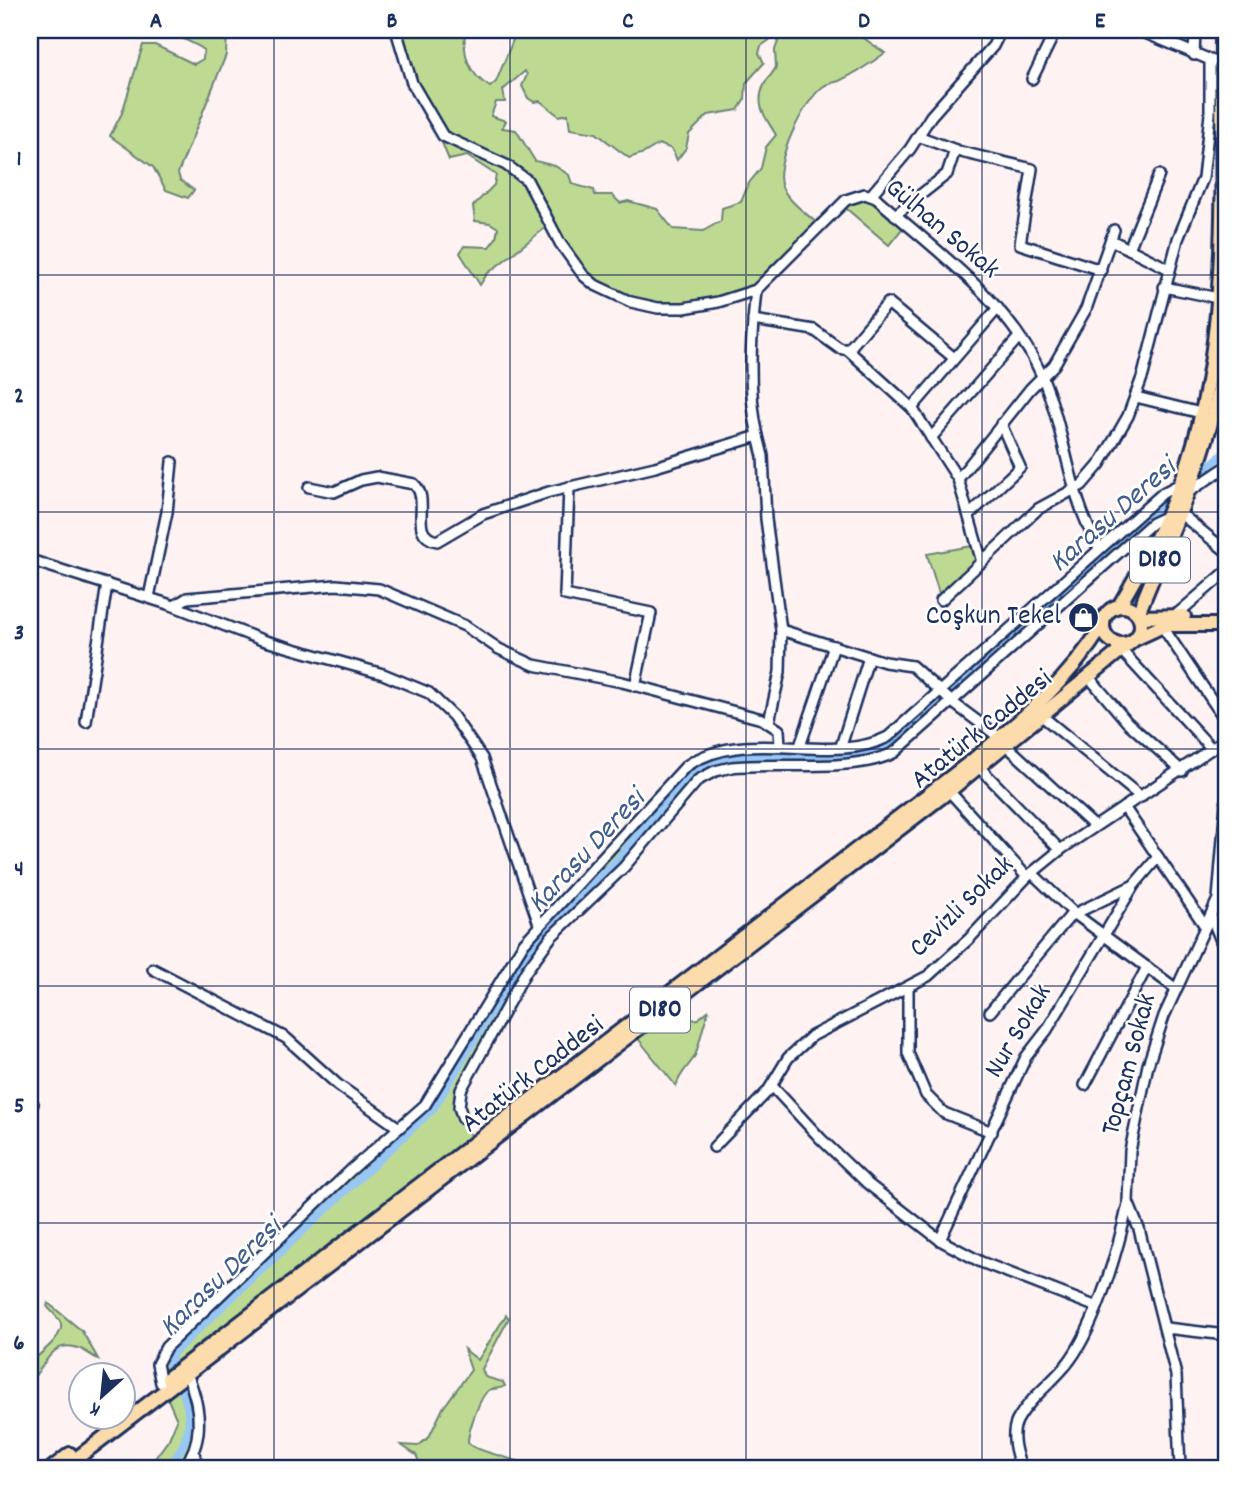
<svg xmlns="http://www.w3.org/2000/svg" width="1256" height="1498" viewBox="0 0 1256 1498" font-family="Dekko,sans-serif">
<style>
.green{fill:#beda92;stroke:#6c8478;stroke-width:2;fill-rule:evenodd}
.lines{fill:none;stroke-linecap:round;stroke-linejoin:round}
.canal{stroke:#99c7f4;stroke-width:8}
.minor-casing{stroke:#1b2f5e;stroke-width:14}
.highway-casing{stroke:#1b2f5e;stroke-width:18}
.minor{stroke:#fff;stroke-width:9}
.highway{stroke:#fcdcac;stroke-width:12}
.grid{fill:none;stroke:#1b2f5e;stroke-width:2;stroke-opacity:0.55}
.labels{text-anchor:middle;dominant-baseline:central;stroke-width:5;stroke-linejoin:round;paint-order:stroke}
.shield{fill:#fff;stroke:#5f6d8e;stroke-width:2}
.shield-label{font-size:26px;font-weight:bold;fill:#1b2f5e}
.street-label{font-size:28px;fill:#1b2f5e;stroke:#fff}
.poi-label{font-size:28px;fill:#1b2f5e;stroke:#fff;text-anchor:end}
.water-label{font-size:30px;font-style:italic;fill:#415d8b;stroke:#fff}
.neatline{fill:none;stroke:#1b2f5e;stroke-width:2.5}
.grid-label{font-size:23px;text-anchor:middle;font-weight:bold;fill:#1b2f5e}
</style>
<rect width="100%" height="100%" fill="#fef2f2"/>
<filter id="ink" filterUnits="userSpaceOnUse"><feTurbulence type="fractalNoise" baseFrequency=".0143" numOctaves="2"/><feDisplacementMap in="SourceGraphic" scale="14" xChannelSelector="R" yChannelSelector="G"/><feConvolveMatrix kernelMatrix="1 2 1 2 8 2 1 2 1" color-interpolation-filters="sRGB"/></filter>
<g filter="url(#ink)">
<g class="green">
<polygon points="166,30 193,30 212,37 213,30 227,30 226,55 178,173 180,180 194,190 188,198 166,190 153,167 110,136 122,113 143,45 155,45 194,64 203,59 204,50 200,47"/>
<path d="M396 30H465C463 54 467 73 490 87L496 82 517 30H852L885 53C870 64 856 73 839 81 834 83 829 82 824 86 805 98 772 165 782 187 789 202 807 214 819 225L765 283 730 299 658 308 595 285 549 225 487 274 480 285 460 253 464 246 489 247 496 238 498 228 490 223 475 221 473 206 494 185 496 175 467 156 449 160ZM774 37 779 39 775 50 776 67C773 74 767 78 764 85 754 106 767 119 776 135L766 147 761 168 749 183 741 202 722 208 721 221 703 231 673 229 657 209 628 201 620 203 612 195H595L594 190 572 184 569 175 555 166 535 161 516 130 502 128 506 121 491 116 496 102H505L503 90 525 71 527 75 522 86 528 98 534 102 540 101 559 116 568 114 570 129 596 133 629 158 644 153 659 144 672 149 677 160 686 148 689 134 708 115 738 110 745 99 746 83 764 63 759 53 761 46Z"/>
<polygon points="865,194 906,224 889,245 841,204"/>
<polygon points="978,545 982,562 941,600 927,554"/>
<polygon points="804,746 803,764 754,765 703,776 538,955 463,1084 459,1107 473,1143 183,1366 198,1426 183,1468 148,1468 169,1439 177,1420 161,1383 157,1360 425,1105 504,972 670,782 710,753"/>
<path d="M673 1000 689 1020 698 1019 709 1010C703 1025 701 1038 696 1053 693 1063 681 1070 676 1086L632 1031Z"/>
<path d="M48 1303 82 1331 98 1359C91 1356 85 1350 78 1348 50 1339 45 1368 30 1381V1363C38 1355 64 1337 61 1324 59 1317 51 1312 47 1306Z"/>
<path d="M506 1315 509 1318 482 1369 485 1377 503 1382 505 1386C499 1390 495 1387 489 1390 480 1395 468 1432 468 1442 474 1452 524 1461 539 1468H498L473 1464 452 1468H422L416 1455 401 1445 418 1446 429 1437 443 1408 471 1370 464 1349 478 1360Z"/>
</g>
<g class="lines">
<g class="canal">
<polyline points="1193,478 1226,452"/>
<path d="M168 1468C200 1428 190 1406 170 1364L173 1353 434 1108 518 966 545 931 616 861 685 779 706 764 724 759C774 752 847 768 892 745L1175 492"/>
</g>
<defs>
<g id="minor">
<path d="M396 30 412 83 443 136 506 165 527 180 560 243 583 275 595 285 631 302 658 308H684L718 302 756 290 846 200 865 194 876 198C936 251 1009 301 1042 376 1066 432 1068 495 1099 548"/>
<polyline points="1138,30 1213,61"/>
<polyline points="1194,55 1195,30"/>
<polyline points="1032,79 1056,30"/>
<polyline points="918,136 961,152 1032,169 1020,244 1101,270"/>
<polyline points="871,195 910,149 931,116 993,46 1001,30"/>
<polyline points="895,215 947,174 955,150"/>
<polyline points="1111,240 1169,269"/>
<polyline points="1129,249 1159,175"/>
<polyline points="1164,287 1218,298"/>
<path d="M756 290C751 338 747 388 758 436"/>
<polyline points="753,320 814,330 839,348 848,350 912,408 958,479 982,562"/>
<polyline points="848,350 888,303 954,358"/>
<polyline points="1136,397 1201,413"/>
<polyline points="912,408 998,308"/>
<polyline points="931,438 1019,337"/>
<polyline points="958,479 1030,389 1054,365 1086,309 1114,230"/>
<path d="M309 487 334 492 361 480 377 477 414 484C432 500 407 535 437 541L483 514 549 492 655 467 758 436 763 456 766 519 781 630 780 672 769 722"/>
<polyline points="569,487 565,595 651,613 635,686"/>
<polyline points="1190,491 1226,467"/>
<polyline points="1181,514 1226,551"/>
<polyline points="969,515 1020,467 1001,424"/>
<polyline points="30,560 174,606 262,640 383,674 429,693 453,716 482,758 539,924"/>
<polyline points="149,597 167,512 172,462"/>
<polyline points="941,600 1038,509 1082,485 1100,464 1128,416 1143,375 1178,239 1203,178 1210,114 1210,61"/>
<polyline points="174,606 187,598 336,585 379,589 465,626 499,649 534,665 622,682 762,719 779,730 780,745"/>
<polyline points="1176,615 1226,572"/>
<polyline points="1162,626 1226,721"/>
<polyline points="781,630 885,662 912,666 952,702 1000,738"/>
<polyline points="1121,650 1212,749"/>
<polyline points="1089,677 1127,722 1182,771"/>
<polyline points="1042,716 1141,797"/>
<polyline points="86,722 107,584"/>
<polyline points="1006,745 1093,825"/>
<polyline points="800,746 834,646"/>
<polyline points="841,746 869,657"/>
<polyline points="979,767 1060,850"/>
<polyline points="949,791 1027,877"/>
<polyline points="1124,807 1205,926"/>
<polyline points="1032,873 1075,914 1175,988"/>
<polyline points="1211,916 1226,953"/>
<polyline points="153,969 286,1038 338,1085 399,1128"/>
<polyline points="908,989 908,1053 926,1095 944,1113 992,1132"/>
<polyline points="990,1012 1070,916 1132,886"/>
<polyline points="1085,1085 1147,967"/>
<polyline points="772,1086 821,1139 868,1184 940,1240 981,1262 1097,1307"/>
<polyline points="30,1106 33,1104"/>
<path d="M463 1119 459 1107 461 1090 526 971 551 937 624 867 698 780 715 771 732 767C778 762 857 773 895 752L1152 523 1167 516"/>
<polyline points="714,1147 768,1091 788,1058 812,1036 928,976 969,939 1027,877 1060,850 1226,739"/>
<polyline points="940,1240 1026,1057 1047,1030 1134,885 1158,857"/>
<polyline points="1166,1328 1226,1335"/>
<path d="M161 1383 157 1364 166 1347 351 1170 425 1105 524 943 686 766C748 724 829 767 888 737L1163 493 1180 484"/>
<polyline points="194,1453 198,1468"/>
<path d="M183 1468C206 1440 200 1405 187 1374"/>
<path d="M1021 1468C1016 1454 1010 1435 1017 1421 1029 1398 1055 1381 1070 1360 1097 1323 1118 1249 1128 1204"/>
<polyline points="1180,1468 1176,1375 1139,1229 1128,1202 1130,1151 1148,1065 1164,1016 1218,899 1226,803"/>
</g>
<g id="highway">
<path d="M1119 606C1146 561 1171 514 1188 463 1232 330 1221 169 1222 30"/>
<circle cx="1122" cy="625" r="19"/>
<path d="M1138 614C1174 523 1218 439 1226 340"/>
<polyline points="1140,617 1184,616"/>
<polyline points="1137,638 1165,625 1226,625"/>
<path d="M168 1378 973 760C1023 719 1069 680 1103 625"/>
<polyline points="52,1468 70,1454"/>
<polyline points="64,1468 949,791 1131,642"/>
</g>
</defs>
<use href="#minor" class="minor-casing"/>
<use href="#highway" class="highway-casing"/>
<use href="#minor" class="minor"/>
<use href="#highway" class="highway"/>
</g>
</g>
<path class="grid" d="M274 30V1468M510 30V1468M746 30V1468M982 30V1468M30 275H1226M30 512H1226M30 749H1226M30 986H1226M30 1223H1226"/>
<defs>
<symbol id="shop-disc" viewBox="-11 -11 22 22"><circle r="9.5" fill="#1b2f5e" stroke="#fff"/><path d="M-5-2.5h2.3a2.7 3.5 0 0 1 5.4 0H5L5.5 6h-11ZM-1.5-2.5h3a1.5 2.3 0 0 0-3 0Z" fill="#fff"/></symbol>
</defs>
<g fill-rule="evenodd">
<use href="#shop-disc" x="1066" y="600" width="35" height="35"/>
</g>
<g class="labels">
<g class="shield">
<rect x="1130" y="537.5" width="60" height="45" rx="5"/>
<rect x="630" y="987.5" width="60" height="45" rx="5"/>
</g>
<g class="shield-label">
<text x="1160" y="560">D180</text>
<text x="660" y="1010">D180</text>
</g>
<g class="street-label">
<text transform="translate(941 230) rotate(40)">Gülhan Sokak</text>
<text transform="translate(983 731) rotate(-39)">Atatürk Caddesi</text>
<text transform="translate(963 908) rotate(-44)">Cevizli Sokak</text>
<text transform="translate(1020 1032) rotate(-59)">Nur Sokak</text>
<text transform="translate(1131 1065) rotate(-75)">Topçam Sokak</text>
<text transform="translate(534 1076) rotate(-38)">Atatürk Caddesi</text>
</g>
<g class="poi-label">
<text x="1061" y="618">Coşkun Tekel</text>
</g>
<g class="water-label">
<text transform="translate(1114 517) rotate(-41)">Karasu Deresi</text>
<text transform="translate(588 853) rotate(-47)">Karasu Deresi</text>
<text transform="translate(222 1279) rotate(-44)">Karasu Deresi</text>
</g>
</g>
<rect width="1256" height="1498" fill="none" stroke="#fff" stroke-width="77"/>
<g transform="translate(102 1396) rotate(207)"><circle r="33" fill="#ffffff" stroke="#a4acbf" stroke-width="2"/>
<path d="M0-5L12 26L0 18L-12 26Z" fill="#1b2f5e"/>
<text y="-10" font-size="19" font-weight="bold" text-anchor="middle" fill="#1b2f5e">K</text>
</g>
<rect x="38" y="38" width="1180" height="1422" class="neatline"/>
<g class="grid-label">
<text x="156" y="27">A</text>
<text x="392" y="27">B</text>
<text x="628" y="27">C</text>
<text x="864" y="27">D</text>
<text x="1100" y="27">E</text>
<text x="19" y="165">1</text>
<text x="19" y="402">2</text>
<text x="19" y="639">3</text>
<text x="19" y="875">4</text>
<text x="19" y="1112">5</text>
<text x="19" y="1349">6</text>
</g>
</svg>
